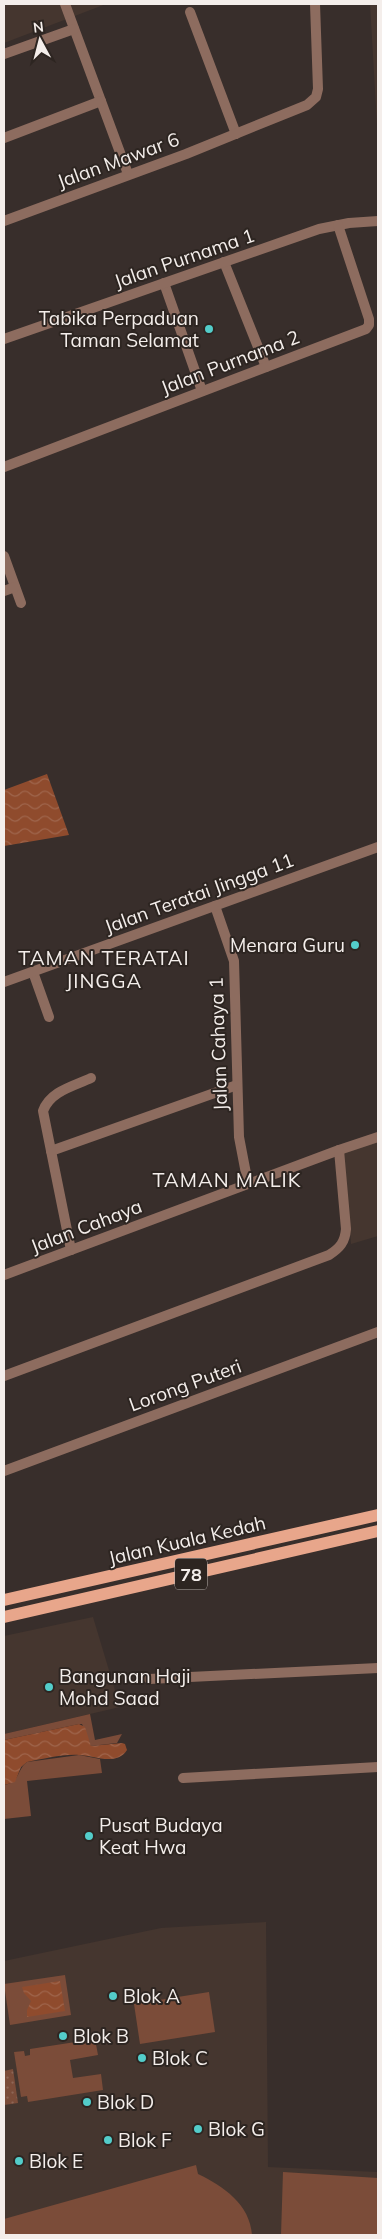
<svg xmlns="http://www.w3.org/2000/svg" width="382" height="2239" viewBox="0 0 382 2239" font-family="Mulish,sans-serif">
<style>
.built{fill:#45362f}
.grass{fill:#7b4c39}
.park{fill:url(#park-dots)}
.water{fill:url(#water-waves)}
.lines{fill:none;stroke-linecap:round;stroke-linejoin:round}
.minor{stroke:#8d6c5f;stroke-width:10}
.primary{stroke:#e8a68b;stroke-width:12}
.poi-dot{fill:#53cdca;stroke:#2d2521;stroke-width:2}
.labels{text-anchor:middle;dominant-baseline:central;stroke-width:4;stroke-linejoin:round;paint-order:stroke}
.shield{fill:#2d2521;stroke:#b8b2ae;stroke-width:1}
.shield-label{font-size:18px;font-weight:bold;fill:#f4eeeb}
.street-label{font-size:19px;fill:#f4eeeb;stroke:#2d2521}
.poi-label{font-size:19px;fill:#f4eeeb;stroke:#2d2521;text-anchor:start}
.neighbourhood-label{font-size:20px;letter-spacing:1px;fill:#f4eeeb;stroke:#2d2521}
</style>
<defs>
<pattern id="park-dots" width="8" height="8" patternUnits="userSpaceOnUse" patternTransform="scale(1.25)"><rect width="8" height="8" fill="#7b4c39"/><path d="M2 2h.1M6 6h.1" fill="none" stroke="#8e6656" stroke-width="1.8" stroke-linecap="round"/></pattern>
<pattern id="water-waves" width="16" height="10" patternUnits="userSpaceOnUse" patternTransform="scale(1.25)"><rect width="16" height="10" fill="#8f4b2d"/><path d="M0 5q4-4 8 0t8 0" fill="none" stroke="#9f654c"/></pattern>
</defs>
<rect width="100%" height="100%" fill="#382e2b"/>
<g class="built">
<polygon points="4,4 106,4 4,43"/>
<polygon points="370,4 378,4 378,142"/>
<polygon points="378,1132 378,1236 351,1244 343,1144"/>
<polygon points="93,1617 120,1707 4,1734 4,1636"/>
<polygon points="266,1922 268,2167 378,2172 378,2235 4,2235 4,1961 161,1928"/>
</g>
<g class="grass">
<polygon points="90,1714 95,1740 122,1734 117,1743 91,1746 82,1724 79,1724 4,1740 4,1734"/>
<path d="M79 1755 100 1759 102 1773 27 1781 31 1816 4 1819V1785C20 1783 17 1769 27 1762Z"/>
<polygon points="65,1975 71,2015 10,2025 4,1984"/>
<polygon points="209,1992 215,2032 140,2044 134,2004"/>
<polygon points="95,2039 98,2055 70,2060 73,2078 101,2074 103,2090 28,2102 27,2096 21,2097 14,2052 24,2051 25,2056 30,2055 30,2049"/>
<path d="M196 2165 198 2174C223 2186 250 2204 252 2235H4V2219Z"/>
<polygon points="283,2172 378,2178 378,2235 281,2235"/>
</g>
<polygon class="park" points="13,2069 18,2103 4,2105 4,2071"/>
<g class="water">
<polygon points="47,774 69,835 4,846 4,790"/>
<path d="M79 1724 85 1727 91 1746 122 1743 125 1744 127 1750C116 1767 93 1755 79 1755 62 1754 44 1759 27 1762L21 1767 15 1782 4 1785V1740Z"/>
<polygon points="60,1981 65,2011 27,2017 27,2010 31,2001 24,1993 22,1987"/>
</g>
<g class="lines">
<g class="minor">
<polyline points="65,4 128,174"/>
<polyline points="190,12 236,134"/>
<polyline points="4,54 74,29"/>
<polyline points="4,138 101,101"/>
<polyline points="4,221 186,154 307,105 316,97 318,89 315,4"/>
<polyline points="224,262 266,367"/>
<polyline points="164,283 202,391"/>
<polyline points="4,339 319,229 349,223 378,221"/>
<polyline points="4,467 366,329 369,325 369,319 338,225"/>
<polyline points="4,556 21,603"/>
<polyline points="4,591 15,587"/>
<polyline points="215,906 234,961 239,1137 248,1184"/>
<polyline points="33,972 49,1017"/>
<polyline points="4,982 378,847"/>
<polyline points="51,1151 237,1085"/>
<path d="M71 1250 43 1111C50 1091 74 1086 91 1078"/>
<polyline points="4,1275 339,1150 378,1137"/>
<path d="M4 1376 329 1255C340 1248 345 1242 346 1229L339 1150"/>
<polyline points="4,1471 378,1332"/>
<polyline points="149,1679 378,1668"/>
<polyline points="183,1778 378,1767"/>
</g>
<g class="primary">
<polyline points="4,1600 378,1515"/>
<polyline points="4,1617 378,1531"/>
</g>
</g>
<g class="poi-dot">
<circle cx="209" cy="329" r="5"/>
<circle cx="355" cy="945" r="5"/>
<circle cx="49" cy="1687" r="5"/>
<circle cx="89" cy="1836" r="5"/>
<circle cx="113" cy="1996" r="5"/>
<circle cx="63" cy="2036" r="5"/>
<circle cx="142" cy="2058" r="5"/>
<circle cx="87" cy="2102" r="5"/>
<circle cx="198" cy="2129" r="5"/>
<circle cx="108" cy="2140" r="5"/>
<circle cx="19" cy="2161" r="5"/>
</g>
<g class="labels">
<rect class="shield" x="175" y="1558.5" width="32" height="31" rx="4"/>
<g class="shield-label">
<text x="191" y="1574">78</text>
</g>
<g class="street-label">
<text transform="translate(118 160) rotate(-20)">Jalan Mawar 6</text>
<text transform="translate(184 258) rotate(-19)">Jalan Purnama 1</text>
<text transform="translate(230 362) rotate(-21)">Jalan Purnama 2</text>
<text transform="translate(199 893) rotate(-20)">Jalan Teratai Jingga 11</text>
<text transform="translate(218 1044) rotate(-92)">Jalan Cahaya 1</text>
<text transform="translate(86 1226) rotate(-21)">Jalan Cahaya</text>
<text transform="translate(185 1385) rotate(-20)">Lorong Puteri</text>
<text transform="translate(187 1540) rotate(-13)">Jalan Kuala Kedah</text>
</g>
<g class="poi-label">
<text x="199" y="318" text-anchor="end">Tabika Perpaduan<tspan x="199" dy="22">Taman Selamat</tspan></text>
<text x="345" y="945" text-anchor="end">Menara Guru</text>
<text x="59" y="1676">Bangunan Haji<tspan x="59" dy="22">Mohd Saad</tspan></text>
<text x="99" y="1825">Pusat Budaya<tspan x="99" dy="22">Keat Hwa</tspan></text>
<text x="123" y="1996">Blok A</text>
<text x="73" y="2036">Blok B</text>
<text x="152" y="2058">Blok C</text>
<text x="97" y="2102">Blok D</text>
<text x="208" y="2129">Blok G</text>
<text x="118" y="2140">Blok F</text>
<text x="29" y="2161">Blok E</text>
</g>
<g class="neighbourhood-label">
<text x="104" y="957">TAMAN TERATAI<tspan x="104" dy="23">JINGGA</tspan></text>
<text x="227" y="1179">TAMAN MALIK</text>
</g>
</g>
<rect width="382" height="2239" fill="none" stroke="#f4eeeb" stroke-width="10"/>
<g transform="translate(40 40) rotate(353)" stroke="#2d2521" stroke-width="4" paint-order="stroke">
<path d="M0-4L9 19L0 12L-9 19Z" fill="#f4eeeb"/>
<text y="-8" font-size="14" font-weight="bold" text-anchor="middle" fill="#f4eeeb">N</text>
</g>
</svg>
